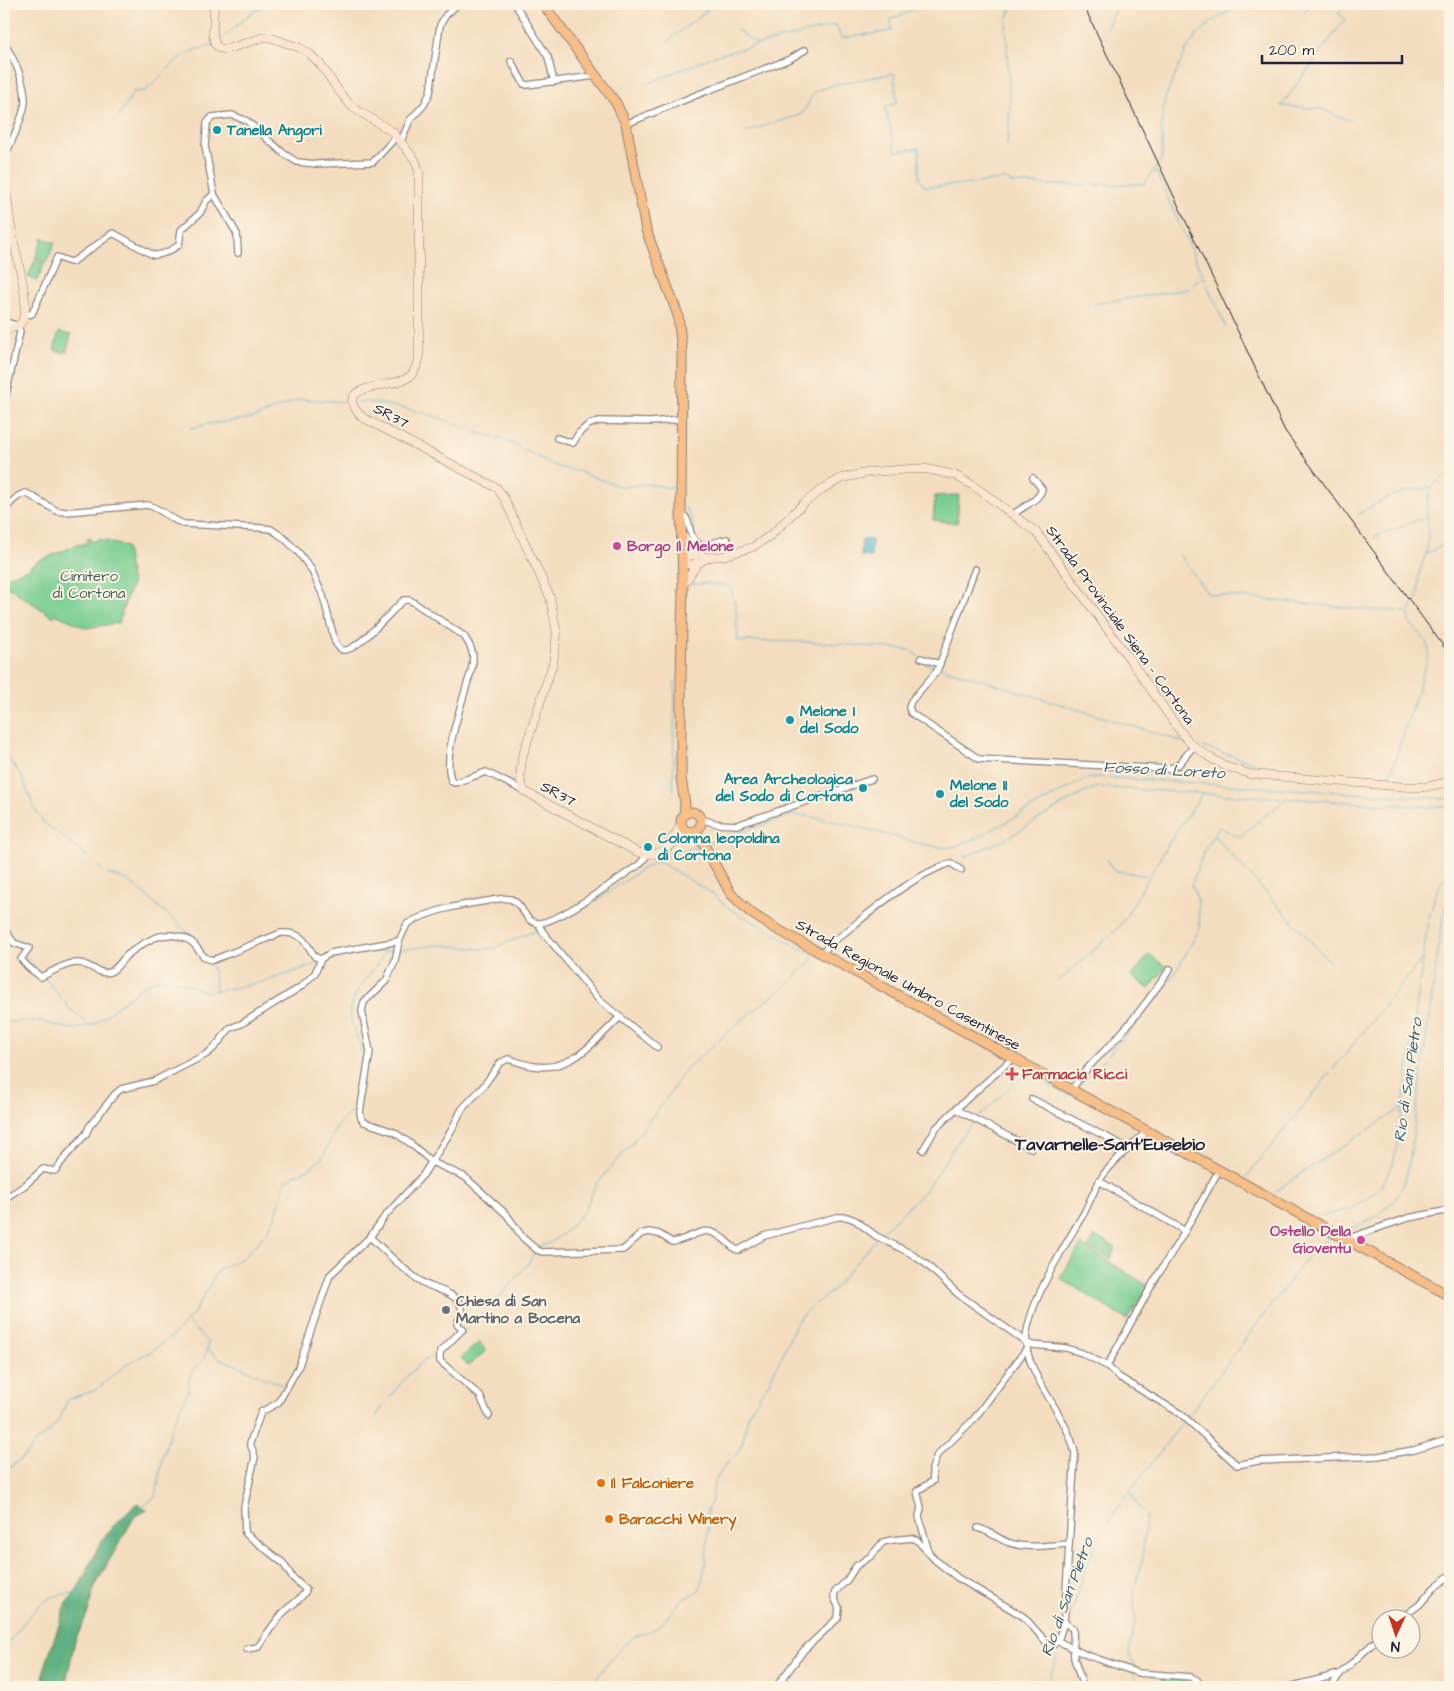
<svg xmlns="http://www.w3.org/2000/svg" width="1454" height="1691" viewBox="0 0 1454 1691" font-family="'Architects Daughter',sans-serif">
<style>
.green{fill:#78cd91;stroke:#4d7866}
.forest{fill:#62b07b;stroke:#42695b}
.water{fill:#51b4d0;stroke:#3a6b86}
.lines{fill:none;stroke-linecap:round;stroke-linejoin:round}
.stream{stroke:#51b4d0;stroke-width:1}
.street-casing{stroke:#8b807d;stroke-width:8}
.secondary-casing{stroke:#8b807d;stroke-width:9}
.primary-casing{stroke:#8b807d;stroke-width:11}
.street{stroke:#fff;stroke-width:5.5}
.secondary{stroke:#fce5cf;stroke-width:8}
.primary{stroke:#f7be88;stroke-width:9}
.rail{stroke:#22223b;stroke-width:1}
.culture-dot{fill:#0f9aa8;stroke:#fcf5e5;stroke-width:2}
.hotel-dot{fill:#d1479c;stroke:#fcf5e5;stroke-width:2}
.health-dot{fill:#e0444e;stroke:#fcf5e5;stroke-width:2}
.worship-dot{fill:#6b7280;stroke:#fcf5e5;stroke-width:2}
.food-dot{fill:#e8710a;stroke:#fcf5e5;stroke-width:2}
.labels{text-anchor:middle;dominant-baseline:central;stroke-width:4;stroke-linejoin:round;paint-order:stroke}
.culture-label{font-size:15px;font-weight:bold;fill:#0d838f;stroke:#fcf5e5;text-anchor:start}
.street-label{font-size:15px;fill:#22223b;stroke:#fcf5e5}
.hotel-label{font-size:15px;font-weight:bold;fill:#b23c85;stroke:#fcf5e5;text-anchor:start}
.park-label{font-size:15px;fill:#405e59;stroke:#fcf5e5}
.health-label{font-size:15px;font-weight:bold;fill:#be3a42;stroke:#fcf5e5;text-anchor:start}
.worship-label{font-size:15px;font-weight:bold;fill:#5b616d;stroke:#fcf5e5;text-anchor:start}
.food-label{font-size:15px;font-weight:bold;fill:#c56008;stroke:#fcf5e5;text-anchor:start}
.water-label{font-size:16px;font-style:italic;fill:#355c77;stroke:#fcf5e5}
.quarter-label{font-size:18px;font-weight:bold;fill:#22223b;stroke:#fcf5e5}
</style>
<rect width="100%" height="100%" fill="#fcf5e5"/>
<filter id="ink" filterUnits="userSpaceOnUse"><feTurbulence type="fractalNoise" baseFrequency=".02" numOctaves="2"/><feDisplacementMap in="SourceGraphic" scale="10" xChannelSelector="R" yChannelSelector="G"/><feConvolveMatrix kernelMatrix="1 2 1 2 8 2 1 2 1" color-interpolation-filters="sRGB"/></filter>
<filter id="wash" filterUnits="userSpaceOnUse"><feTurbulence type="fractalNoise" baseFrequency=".0096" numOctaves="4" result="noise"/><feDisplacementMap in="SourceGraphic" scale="20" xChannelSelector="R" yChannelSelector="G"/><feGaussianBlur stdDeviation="1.12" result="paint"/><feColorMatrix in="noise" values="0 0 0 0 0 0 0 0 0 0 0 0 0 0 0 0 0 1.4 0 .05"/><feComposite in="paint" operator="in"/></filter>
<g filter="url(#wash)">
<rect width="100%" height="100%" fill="#f4ddbf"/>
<g class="green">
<polygon points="43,238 55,243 46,263 35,258"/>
<polygon points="35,260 44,264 37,281 28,277"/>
<polygon points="59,332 71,335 66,353 54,350"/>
<polygon points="959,495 957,523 933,520 935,496"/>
<polygon points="90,538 92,542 100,539 126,547 132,585 125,602 119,623 86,628 55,614 53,617 8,587 4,587 4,578 30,568 31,565 36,564 36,562 79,544 80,545 88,542 87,539"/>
<polygon points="1149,954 1166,967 1149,989 1132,976"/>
<polygon points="1095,1236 1116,1248 1110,1259 1089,1247"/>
<polygon points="1081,1244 1148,1286 1127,1320 1060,1278"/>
<polygon points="479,1342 486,1351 468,1366 461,1358"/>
<polygon points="1162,1678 1186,1679 1186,1687 1162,1687"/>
</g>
<path class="forest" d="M137 1503 148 1510 135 1516 101 1575 92 1594 89 1610 75 1641 65 1687H45L43 1673 66 1603C85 1584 90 1558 105 1536 112 1526 128 1513 137 1503Z"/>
<polygon class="water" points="862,539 872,540 871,557 861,556"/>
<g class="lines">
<g class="stream">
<polyline points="1344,4 1338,13 1345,19 1281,106 1321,109 1350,121"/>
<polyline points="1304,13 1311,4"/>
<polyline points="1107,28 1117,4"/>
<polyline points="737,30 757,44"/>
<polyline points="218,42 250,14 267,4"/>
<polyline points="667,42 715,4"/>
<polyline points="647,84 714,56 836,25 841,38 892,31 891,19 921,7 961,4"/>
<path d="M118 118 133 92 145 91C169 71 179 49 213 46"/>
<polyline points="747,132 802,114 814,92 836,84 894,73 897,103 885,107 896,152 918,148 919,151 919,179 925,187 971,184 1005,179 1011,183 1026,184 1061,185 1144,184 1162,159 1162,123 1165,99 1185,52 1198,34 1214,20 1242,4"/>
<polyline points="1007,146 1010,110 1006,23 1013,4"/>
<polyline points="1155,170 1226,327"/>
<polyline points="1094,304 1188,289 1202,276"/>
<polyline points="356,402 377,403 407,409 438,417 481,434 503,439 558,467 577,471 622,487 647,484 678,489"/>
<polyline points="191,428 208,424 253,418 300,399 349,402"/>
<polyline points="685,507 693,522 693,531"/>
<path d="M1358 514C1383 500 1400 489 1430 488"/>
<polyline points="1374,537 1427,517"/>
<polyline points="1427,553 1450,542"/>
<polyline points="1180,556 1208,594 1360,609 1408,612"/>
<polyline points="692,577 692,584 709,583 731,587 736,610 738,641 817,642 911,650 919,657"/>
<polyline points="923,661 927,664 936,667"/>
<polyline points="942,668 1184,742"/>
<polyline points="1203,747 1287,773"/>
<polyline points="4,753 21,775 36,812 43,822 86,855 98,867 107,874 127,880 133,884 194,938 200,948"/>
<path d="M1294 774 1386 780 1390 776 1429 654C1429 640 1418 632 1409 623 1407 611 1415 605 1418 594 1419 587 1418 578 1420 571 1422 563 1426 556 1427 549 1430 531 1424 506 1430 491 1432 483 1444 478 1450 473"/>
<polyline points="673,790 675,681"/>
<polyline points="1214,836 1330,962"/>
<polyline points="707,843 793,815 807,816 851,825 922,844 945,848 956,846 977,838 1085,779 1098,777 1450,799"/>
<polyline points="964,857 1004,840 1072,799 1096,787 1433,807 1450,805"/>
<polyline points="1107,860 1113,870 1148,876"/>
<polyline points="4,919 7,928"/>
<polyline points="543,927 573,915 609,892 642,869 662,859 701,845"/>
<polyline points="398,950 440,945 481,949 494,948 540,929"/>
<polyline points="26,956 41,974"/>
<polyline points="323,962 352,955 394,950"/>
<polyline points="210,963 214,974 216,990"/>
<polyline points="44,977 71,1010 89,1024"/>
<polyline points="1060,980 1115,931 1124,920 1168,844 1202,794"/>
<polyline points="4,1022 41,1021 60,1027 76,1029 95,1024 144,985 158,979 175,980 206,992 224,990 266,981 317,964"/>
<path d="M361 1052C361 1038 349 1026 350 1011 352 991 376 970 385 952"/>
<polyline points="1077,1089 1133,1027 1176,972 1200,928 1198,902 1194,889 1191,886 1204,851 1219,827 1239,837 1287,798"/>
<polyline points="978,1118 1024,1073 1068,1095 1072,1094"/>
<polyline points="1246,1177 1423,958"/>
<polyline points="1275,1192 1294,1178 1402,1108"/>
<path d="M1323 1216 1355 1207 1380 1188 1393 1164 1400 1127 1428 922C1432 907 1436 883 1450 873"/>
<path d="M1339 1232C1367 1225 1394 1210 1405 1181 1407 1174 1408 1166 1410 1158L1440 936 1445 909 1450 897"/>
<path d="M878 1235C896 1218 915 1203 930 1183 946 1163 956 1139 975 1121"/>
<polyline points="538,1247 550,1243 566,1231 584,1211 597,1183 630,1146 668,1096 686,1069 743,1019 791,981 813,958 810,954 727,907 713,894 658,861"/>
<polyline points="449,1347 496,1301 528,1264 534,1253"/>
<polyline points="208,1350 217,1357 284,1386"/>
<polyline points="1188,1416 1305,1260 1317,1245 1331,1236"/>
<path d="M376 1417C391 1395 413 1363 439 1352"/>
<polyline points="4,1472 25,1456 32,1446 51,1430 61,1416 68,1399 96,1390 128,1363 152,1351 174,1334 193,1315 218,1270 242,1258 254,1247 269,1229 277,1212 285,1182 296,1174 309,1169 323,1157 337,1126 356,1106 363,1058"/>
<polyline points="1131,1492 1136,1503 1143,1511"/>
<polyline points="1068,1623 1088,1562 1102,1532 1120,1505 1184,1420"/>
<polyline points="1062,1642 1067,1626"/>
<path d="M4 1647C27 1624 38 1589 78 1594"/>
<polyline points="1135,1670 1129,1652 1135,1623 1134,1590 1142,1561 1146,1516"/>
<polyline points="1134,1674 1138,1687"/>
<polyline points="54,1687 56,1663 76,1616 76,1604 79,1593 100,1562 111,1536 117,1526 125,1517 146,1504 156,1496 163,1456 173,1423 188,1392 189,1380 194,1368 203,1361 207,1351 208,1342 187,1321"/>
<polyline points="592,1687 603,1669 622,1647 634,1637 659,1627 682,1599 693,1595 700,1589 706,1561 708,1530 707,1510 712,1501 714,1482 726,1464 736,1455 742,1444 749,1412 768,1384 785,1349 796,1323 805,1312 831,1292 876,1239"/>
<polyline points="1046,1687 1061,1645"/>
</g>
</g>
</g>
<g filter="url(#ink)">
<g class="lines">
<defs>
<g id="street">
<polyline points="515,4 548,57 554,82"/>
<path d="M4 43C14 59 25 81 25 101 25 114 10 145 4 158"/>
<polyline points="511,61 524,84 527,85 595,76"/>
<polyline points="626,124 699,94 790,59 805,50"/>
<polyline points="401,141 410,120 424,105 430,93 440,25 446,15 458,4"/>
<polyline points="238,253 237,234 214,194 205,146 207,123 212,117 232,115 247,121 283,153 297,162 316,164 373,162 397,136"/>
<path d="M25 315 32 314 57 257 70 262 74 261 113 233 153 255C162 256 171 250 179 245L181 230 200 213 206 201 214 194"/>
<polyline points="4,321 18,326 20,332 4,403"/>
<polyline points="557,438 573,443 579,433 588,425 599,421 651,422 681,419"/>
<path d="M4 511C10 504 16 495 26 493L57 511 66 512 148 505C162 509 171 520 184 524L262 528 271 529 284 538 299 553 311 569 323 596 335 642C337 645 339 649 343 650 356 653 393 609 404 600H410L464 636C468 642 473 650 473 657 473 666 470 676 467 684 461 707 441 760 452 782L455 783 486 772 524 791"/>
<path d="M681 513C693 519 685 536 701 546L727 539 733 553"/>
<path d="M1014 514C1023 506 1039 501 1042 489L1033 478"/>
<polyline points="975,569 937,671 911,701 909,707 911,713 979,759 1168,769 1178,765 1194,746"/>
<polyline points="921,658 940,664"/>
<polyline points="700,819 718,824 737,825 872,779"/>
<path d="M647 855 640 864C620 877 559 923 538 923 524 923 523 902 510 899 503 897 494 900 487 901 460 905 431 910 407 924L399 941 395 961 386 981 364 1002 362 1011 370 1052 360 1112 361 1118 364 1122 394 1132 411 1144 432 1162 465 1177 507 1215 523 1238 537 1250 542 1252 623 1250 641 1234 649 1232 659 1234 672 1242C685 1241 701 1228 711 1232 720 1234 728 1243 735 1249L739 1250 764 1236 837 1217H847L855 1220 876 1236 910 1253 926 1264 958 1294 1026 1342 1032 1345 1066 1348 1082 1353 1107 1366 1119 1377 1181 1414 1237 1465 1258 1461 1378 1456 1414 1450 1450 1439"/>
<polyline points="538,923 543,932 599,1000 657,1047"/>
<path d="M4 928 14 943 29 948 21 959 28 967 41 977C52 972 65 963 77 963 88 962 99 976 110 972 117 969 121 961 126 956 138 946 155 934 171 935 177 936 185 937 190 941 199 946 200 959 213 960L281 933C302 932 305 941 315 957L321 959"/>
<path d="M822 954 829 945C866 917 907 877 951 863L961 870"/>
<polyline points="1013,1058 958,1107 959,1111 1031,1148"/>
<path d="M1072 1090C1082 1071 1100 1056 1115 1040 1135 1018 1153 994 1170 969"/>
<polyline points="1032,1099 1130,1149"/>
<polyline points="923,1150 936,1128 958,1107"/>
<polyline points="1099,1181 1185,1231 1219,1170"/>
<polyline points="4,1202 7,1197 24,1186 43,1169 54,1171 56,1170 66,1156 86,1134 89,1127 115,1094 121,1089 154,1081 207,1054 215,1047 230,1028 241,1024 302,986 315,973 321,959 330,953 399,941"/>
<path d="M370 1237C385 1251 405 1272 422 1282 434 1290 455 1291 461 1306 464 1313 459 1317 457 1324L463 1329 440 1352V1361L480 1396 489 1416"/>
<polyline points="1346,1239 1408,1218 1450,1210"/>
<polyline points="1107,1366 1153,1283 1185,1231"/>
<path d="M978 1528C990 1531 998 1539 1010 1543 1028 1549 1050 1545 1069 1544"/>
<polyline points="929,1553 919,1516 921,1508 917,1491 933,1481 932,1469 937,1455 974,1419 1027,1348"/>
<polyline points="1401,1618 1419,1605 1434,1588 1450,1575"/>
<polyline points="1058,1641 1084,1654 1138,1673 1191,1677 1197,1680 1202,1687"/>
<path d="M247 1649 258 1647C266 1635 273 1624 283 1613 290 1605 301 1601 306 1590L292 1577 283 1563 245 1533 244 1507 255 1457 250 1443 261 1412 278 1403 298 1368 330 1275 370 1237 385 1216 423 1175 451 1131 462 1109 482 1088 500 1063 508 1059C516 1061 525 1065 534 1066 572 1072 595 1041 620 1017"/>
<polyline points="776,1687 804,1650 838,1618 839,1608 834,1597 835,1592 847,1580 856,1566 871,1556 883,1542 892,1540 912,1538 917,1540 935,1560 958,1578 1024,1617 1048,1644 1053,1645 1058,1641 1064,1622"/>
<path d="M1083 1687 1074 1658 1073 1629 1064 1622 1075 1453C1067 1416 1036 1388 1027 1350 1019 1315 1067 1243 1085 1211 1091 1199 1096 1185 1104 1174 1116 1158 1133 1145 1147 1131"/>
<polyline points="1289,1687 1340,1674 1382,1635"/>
<polyline points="1331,1687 1340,1674"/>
</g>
<g id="secondary">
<path d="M214 4 213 36 215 44 219 48 224 49 231 48 264 37 272 38 300 48 310 54 320 64 338 90 352 107 393 132 415 160 419 171V360C417 366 414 373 409 377 392 389 328 383 362 417L497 488 504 498 550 597 557 634 553 663 522 758 520 778 524 791 635 851C659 861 671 845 688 831"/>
<path d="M4 176C7 195 9 214 12 233 16 254 29 298 24 316 22 327 13 328 4 330"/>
<polyline points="681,533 692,548 701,555"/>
<polyline points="710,557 698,563 690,565 682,560 691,555 710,557 723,556 753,547 771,535 804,503 824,488 842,478 871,472 912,469 927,469 954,475 974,486 1036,532 1131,661 1177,727 1190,743 1209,757 1227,767 1250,774 1407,787 1424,787 1450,782"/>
<polyline points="683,585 698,563"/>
<polyline points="669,842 676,834 681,824"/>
</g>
<g id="primary">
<polyline points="543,4 616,103 626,124 646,230 678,315 682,351 681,513 683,585 681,677 681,778 685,804 684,814"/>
<circle cx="691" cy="822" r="10"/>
<polyline points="693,831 700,838 731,894 751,913 771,926 1450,1296"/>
</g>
</defs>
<use href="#street" class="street-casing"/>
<use href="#secondary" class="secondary-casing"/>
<use href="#primary" class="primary-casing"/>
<use href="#street" class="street"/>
<use href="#secondary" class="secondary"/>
<use href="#primary" class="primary"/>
<polyline class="rail" points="1083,4 1285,431 1450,655"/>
</g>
</g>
<g class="culture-dot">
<circle cx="217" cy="130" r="5"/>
<circle cx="790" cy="720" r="5"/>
<circle cx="863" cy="788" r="5"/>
<circle cx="940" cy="794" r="5"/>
<circle cx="648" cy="847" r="5"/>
</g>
<g class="hotel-dot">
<circle cx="617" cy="546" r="5"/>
<circle cx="1361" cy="1240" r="5"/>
</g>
<path class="health-dot" d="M1009.5 1066.5h5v5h5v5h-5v5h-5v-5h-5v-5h5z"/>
<circle class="worship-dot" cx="446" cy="1310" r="5"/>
<g class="food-dot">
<circle cx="601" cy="1483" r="5"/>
<circle cx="609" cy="1519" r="5"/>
</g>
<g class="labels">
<g class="culture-label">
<text x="227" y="130">Tanella Angori</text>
<text x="800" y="711">Melone I<tspan x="800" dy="17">del Sodo</tspan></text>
<text x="853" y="779" text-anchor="end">Area Archeologica<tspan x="853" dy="17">del Sodo di Cortona</tspan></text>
<text x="950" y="785">Melone II<tspan x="950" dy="17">del Sodo</tspan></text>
<text x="658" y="838">Colonna leopoldina<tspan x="658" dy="17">di Cortona</tspan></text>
</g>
<g class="street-label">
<text transform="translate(391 416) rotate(28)">SR37</text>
<text transform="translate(1120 625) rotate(54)">Strada Provinciale Siena - Cortona</text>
<text transform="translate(558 794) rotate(28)">SR37</text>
<text transform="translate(908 985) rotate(29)">Strada Regionale Umbro Casentinese</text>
</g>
<g class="hotel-label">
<text x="627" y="546">Borgo Il Melone</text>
<text x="1351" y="1231" text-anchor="end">Ostello Della<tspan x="1351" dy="17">Gioventu</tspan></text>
</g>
<g class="park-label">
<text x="89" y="576">Cimitero<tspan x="89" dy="17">di Cortona</tspan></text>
</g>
<g class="health-label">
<text x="1022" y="1074">Farmacia Ricci</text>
</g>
<g class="worship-label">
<text x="456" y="1301">Chiesa di San<tspan x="456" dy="17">Martino a Bocena</tspan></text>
</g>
<g class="food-label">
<text x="611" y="1483">Il Falconiere</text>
<text x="619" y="1519">Baracchi Winery</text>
</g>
<g class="water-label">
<text transform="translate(1164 770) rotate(3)">Fosso di Loreto</text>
<text transform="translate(1408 1080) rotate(-82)">Rio di San Pietro</text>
<text transform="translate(1067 1597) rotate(-70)">Rio di San Pietro</text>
</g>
<g class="quarter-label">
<text x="1110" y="1144">Tavarnelle-Sant'Eusebio</text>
</g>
</g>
<rect width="1454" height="1691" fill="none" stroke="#fcf5e5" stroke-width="20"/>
<g transform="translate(1396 1634) rotate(183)"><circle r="24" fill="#fcf5e5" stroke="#a5a1a1"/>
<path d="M0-4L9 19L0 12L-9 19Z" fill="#c8321e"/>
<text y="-8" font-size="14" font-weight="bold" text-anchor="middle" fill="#22223b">N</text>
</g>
<path d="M1262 55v8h140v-8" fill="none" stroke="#22223b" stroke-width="2.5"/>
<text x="1269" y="55" font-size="15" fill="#22223b" stroke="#fcf5e5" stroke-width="4" paint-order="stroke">200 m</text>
</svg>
